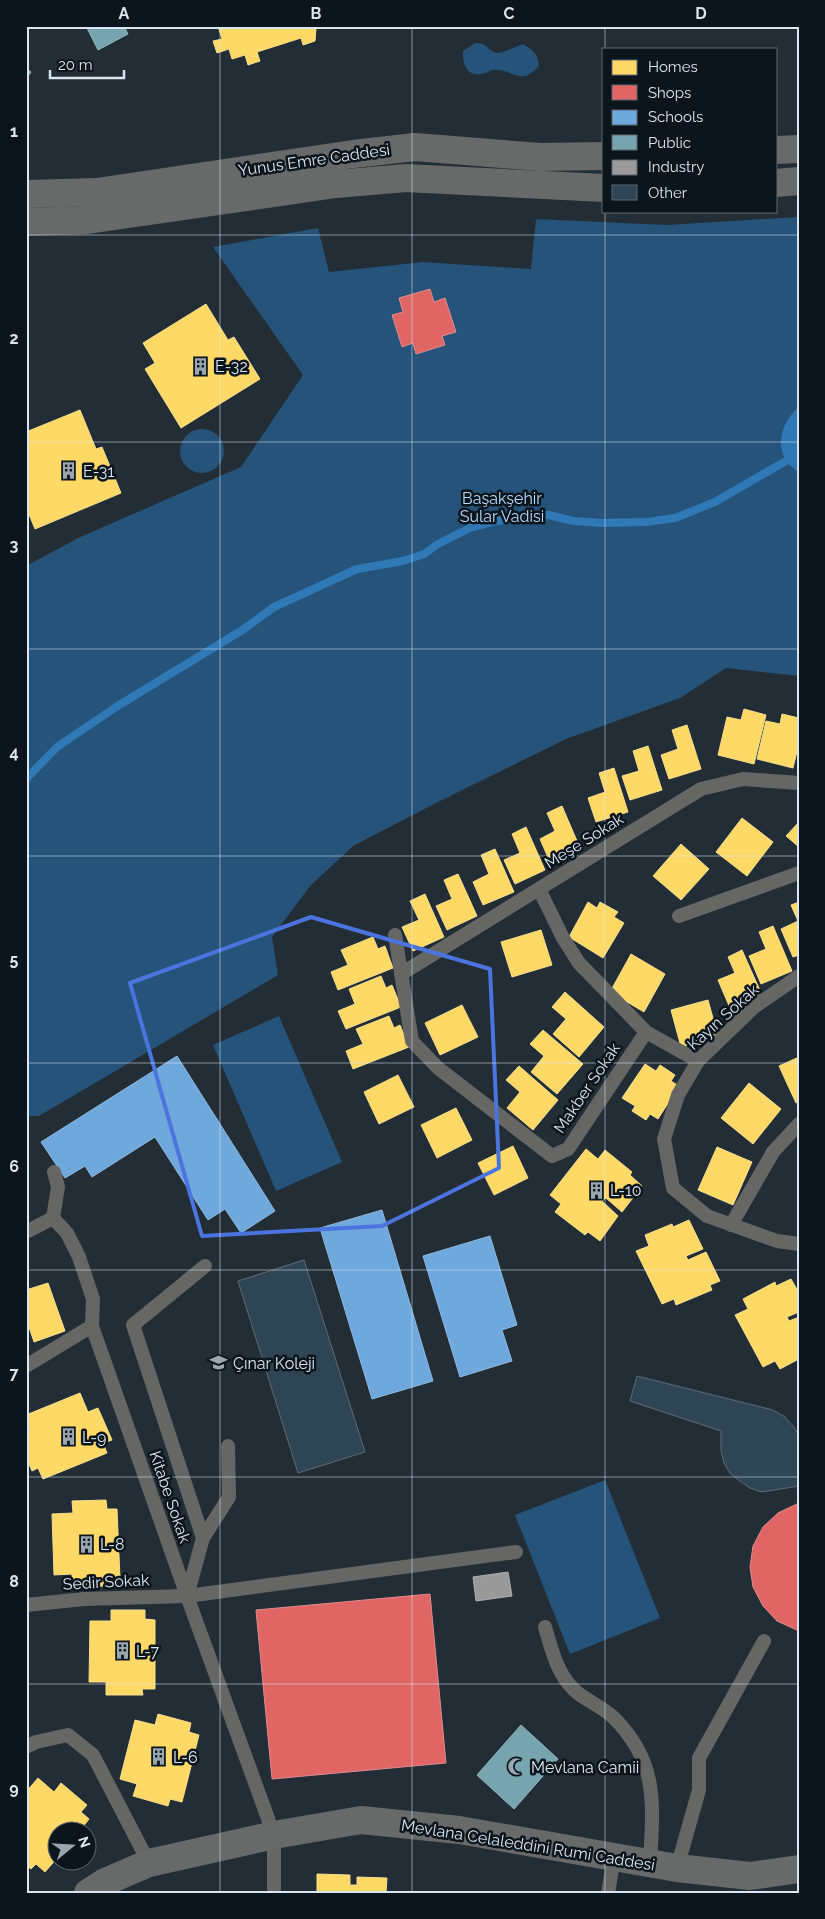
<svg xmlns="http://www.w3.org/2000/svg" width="825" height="1919" viewBox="0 0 825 1919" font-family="Raleway,sans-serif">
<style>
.green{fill:#25537a}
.water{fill:#3079b7}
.homes{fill:#ffd966;stroke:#f4dd8f}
.shops{fill:#e06666;stroke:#de8c8f}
.schools{fill:#6fa8dc;stroke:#8fbae2}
.public{fill:#76a5af;stroke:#94b8c2}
.industry{fill:#999;stroke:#acb0b3}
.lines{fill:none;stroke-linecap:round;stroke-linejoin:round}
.stream{stroke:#3079b7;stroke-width:8}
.building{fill:#2d4555;stroke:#636b73}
.lane{stroke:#666765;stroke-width:14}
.secondary{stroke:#686969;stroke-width:28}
.marked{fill:none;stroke:#4c74de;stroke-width:4;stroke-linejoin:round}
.grid{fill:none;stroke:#d9e5f0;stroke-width:1;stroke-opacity:0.55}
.labels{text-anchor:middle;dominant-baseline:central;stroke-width:5;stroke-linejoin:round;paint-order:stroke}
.street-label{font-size:16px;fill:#d9e5f0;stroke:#0d151c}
.poi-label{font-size:16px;fill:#d9e5f0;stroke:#0d151c;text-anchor:start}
.park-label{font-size:16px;fill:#b5dafe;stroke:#0d151c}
.neatline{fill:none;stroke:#d9e5f0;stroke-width:2}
.grid-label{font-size:16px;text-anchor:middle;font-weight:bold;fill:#d9e5f0}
</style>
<rect width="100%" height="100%" fill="#232d36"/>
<g class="green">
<path d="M475 43C488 43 486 49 496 53 501 54 517 46 523 44 533 50 538 54 539 66 520 86 517 71 497 70 491 69 488 73 482 74 467 77 462 63 463 51Z"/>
<polygon points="799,217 799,676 726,668 680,698 566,739 436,803 353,846 310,886 272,937 278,975 39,1116 26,1116 26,566 78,538 241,467 303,375 213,247 318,228 329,272 423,262 531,269 536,219 667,225"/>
<circle cx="202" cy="451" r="22"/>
<polygon points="279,1016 342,1162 276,1191 213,1045"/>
<polygon points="605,1480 660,1618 570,1654 515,1515"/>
</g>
<path class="water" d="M799 407V472C772 457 778 424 799 407Z"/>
<g class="homes">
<polygon points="218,26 323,26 316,28 315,41 303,45 301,38 257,52 260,61 248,65 245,55 232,59 229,49 217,53 213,41 222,39"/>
<polygon points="206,304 228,340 234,337 260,379 181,428 145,369 155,363 143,343"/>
<polygon points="80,410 96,449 102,447 121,493 35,529 26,507 26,432"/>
<polygon points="744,709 766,715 754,764 718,755 727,717 741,720"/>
<polygon points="782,714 799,718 799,743 793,768 757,759 766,721 780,724"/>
<polygon points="687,725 701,769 669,779 661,755 678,749 672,730"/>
<polygon points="648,746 662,790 630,800 622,776 639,771 633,751"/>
<polygon points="614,768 628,812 596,822 588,798 605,792 599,773"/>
<polygon points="562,806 580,848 550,862 540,839 555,831 547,813"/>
<polygon points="742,818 773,842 747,876 716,852"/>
<polygon points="799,822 799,847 786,836"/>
<polygon points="526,827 545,870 515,884 504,860 520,853 512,834"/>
<polygon points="681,844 709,869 681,900 653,876"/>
<polygon points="495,849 514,892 483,905 473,882 489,874 481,855"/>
<polygon points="458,874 477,916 447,930 436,906 452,899 444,880"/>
<polygon points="425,894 444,937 413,951 402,927 419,920 410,901"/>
<polygon points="588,902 597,908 600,902 618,912 614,917 624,923 603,958 569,937"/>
<polygon points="799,902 799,955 793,957 781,929 798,921 791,905"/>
<polygon points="773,926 792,971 761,984 749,956 766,949 759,932"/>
<polygon points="541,930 552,965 512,977 501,942"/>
<polygon points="373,937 378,949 385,946 393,968 338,990 331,972 348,965 341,950"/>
<polygon points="742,950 762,995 730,1008 718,980 735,973 728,957"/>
<polygon points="631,954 665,974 644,1012 610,992"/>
<polygon points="381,976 386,988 392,985 401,1007 346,1029 338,1011 355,1004 349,989"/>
<polygon points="565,992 604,1027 579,1057 553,1034 566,1019 552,1007"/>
<polygon points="708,1000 718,1036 681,1047 671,1010"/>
<polygon points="462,1005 478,1037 440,1055 425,1023"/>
<polygon points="389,1016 394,1028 400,1025 409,1047 353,1069 346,1051 363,1044 356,1029"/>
<polygon points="543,1030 583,1064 557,1094 531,1072 544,1056 530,1044"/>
<polygon points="799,1057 799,1102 796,1103 779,1066"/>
<polygon points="645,1064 656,1071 660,1065 675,1075 671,1081 679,1086 658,1119 650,1114 646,1120 632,1111 635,1106 622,1098"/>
<polygon points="519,1066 558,1100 533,1130 507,1108 520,1092 506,1080"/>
<polygon points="398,1075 414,1107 379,1124 364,1092"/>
<polygon points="749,1083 781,1109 753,1144 721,1118"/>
<polygon points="456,1108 472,1140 437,1158 421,1125"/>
<polygon points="513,1146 528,1178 494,1195 478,1163"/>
<polygon points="717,1147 752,1162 733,1205 698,1190"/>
<polygon points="586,1149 598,1159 605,1150 632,1172 630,1175 642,1186 622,1212 606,1198 602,1201 618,1216 600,1241 588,1232 585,1235 555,1212 561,1204 550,1195"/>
<polygon points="689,1220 703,1249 686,1256 688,1260 706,1252 720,1281 710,1285 712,1290 676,1305 674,1299 662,1304 636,1251 649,1246 645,1235 672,1224 673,1227"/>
<polygon points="791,1279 799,1293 799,1312 787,1317 789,1321 799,1317 799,1359 780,1369 775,1361 763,1367 735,1315 748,1309 743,1299 775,1282 776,1286"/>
<polygon points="48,1283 65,1331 34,1342 26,1318 26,1290"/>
<polygon points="80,1393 88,1412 98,1408 112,1440 103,1443 107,1453 43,1479 38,1468 32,1471 26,1457 26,1434 30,1432 26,1423 26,1415"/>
<polygon points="106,1500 107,1509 117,1509 120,1578 108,1579 109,1586 72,1587 72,1574 54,1575 52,1514 73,1513 72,1501"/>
<polygon points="111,1610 145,1610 145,1619 155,1620 155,1689 142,1689 143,1695 106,1695 106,1682 89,1682 90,1621 111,1621"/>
<polygon points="158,1714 191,1723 189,1732 199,1735 182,1802 170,1799 168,1806 133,1796 137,1784 120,1779 135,1720 155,1725"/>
<polygon points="38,1778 54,1792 61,1783 87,1805 81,1812 89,1819 79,1832 58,1832 58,1857 45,1872 36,1864 31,1869 26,1865 26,1792"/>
<polygon points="317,1874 350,1875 350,1885 357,1885 357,1877 387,1878 386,1893 317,1893"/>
</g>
<g class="shops">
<polygon points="430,289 434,302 445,298 456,332 442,336 445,345 416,354 413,343 402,347 392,315 403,312 399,298"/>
<polygon points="799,1503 799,1631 777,1621 763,1606 753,1587 750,1567 753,1546 763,1527 778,1513"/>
<polygon points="430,1594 446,1763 272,1779 256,1610"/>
</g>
<g class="schools">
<polygon points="177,1056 275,1211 241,1233 225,1209 208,1220 155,1137 92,1177 85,1166 65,1178 41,1142"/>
<polygon points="382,1210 433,1381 372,1399 320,1228"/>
<polygon points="490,1236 517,1325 502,1330 512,1361 460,1377 423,1256"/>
</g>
<g class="public">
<polygon points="86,26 124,26 128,34 98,50"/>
<polygon points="26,68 31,72 26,79"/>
<polygon points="521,1725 558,1759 514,1809 477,1775"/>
</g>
<polygon class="industry" points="508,1572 512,1596 476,1601 473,1577"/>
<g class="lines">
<polyline class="stream" points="26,779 57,747 116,707 244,629 274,607 357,569 403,561 424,554 438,544 470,528 497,521 527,516 549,515 573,521 601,523 647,522 675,518 715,502 786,461"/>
</g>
<g class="building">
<polygon points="304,1260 365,1452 298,1473 238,1281"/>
<polygon points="637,1376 773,1410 785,1417 794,1427 799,1436 799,1486 762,1492 750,1488 740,1481 730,1473 724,1463 721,1451 721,1431 630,1401"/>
</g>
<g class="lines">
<g class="lane">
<polyline points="539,889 563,938 579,963 646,1032 698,1061"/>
<polyline points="679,916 799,873"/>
<polyline points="395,935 412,1041 438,1068 552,1156 568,1149 646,1032"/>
<polyline points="401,974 701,789 743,779 799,783"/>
<polyline points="799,976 754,1007 698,1061 678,1095 664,1139 673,1188 707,1216 777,1241 799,1244"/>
<polyline points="54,1172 58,1187 53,1218 67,1233 79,1257 93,1299 92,1326 187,1596 274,1835 274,1893"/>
<polyline points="731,1225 773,1152 799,1124"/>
<polyline points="26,1232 53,1218"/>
<polyline points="26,1366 92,1326"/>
<polyline points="203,1538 229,1497 228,1446"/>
<polyline points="187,1596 203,1538 133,1325 205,1266"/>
<polyline points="26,1605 84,1599 187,1596 516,1552"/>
<path d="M545 1627C552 1651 558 1678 579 1694 590 1702 604 1708 614 1718 659 1763 653 1805 650 1864"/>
<polyline points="26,1747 36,1742 68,1735 93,1755 149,1863"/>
<polyline points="677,1868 699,1790 699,1758 764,1641"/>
<polyline points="608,1893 614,1857"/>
</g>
<g class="secondary">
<polyline points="776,150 799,149"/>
<polyline points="776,183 799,181"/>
<polyline points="26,194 97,192 353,154 415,147 540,157 604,156"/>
<polyline points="26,222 87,220 336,184 406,178 604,188"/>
<polyline points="88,1893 105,1882 149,1863 274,1835 361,1820 459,1830 677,1868 750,1876 799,1869"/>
</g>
</g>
<path class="marked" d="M311 917 490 969 499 1168 382 1226 202 1236 130 983Z"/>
<path class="grid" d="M220 26V1893M412 26V1893M605 26V49M605 211V1893M26 235H799M26 442H799M26 649H799M26 856H799M26 1063H799M26 1270H799M26 1477H799M26 1684H799"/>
<defs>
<symbol id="building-bare" viewBox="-9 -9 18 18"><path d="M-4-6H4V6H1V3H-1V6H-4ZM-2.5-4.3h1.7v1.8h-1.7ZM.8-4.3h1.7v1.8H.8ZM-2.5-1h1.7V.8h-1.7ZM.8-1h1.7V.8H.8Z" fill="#99a5af" stroke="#0d151c" stroke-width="2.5" paint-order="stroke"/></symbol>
<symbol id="university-bare" viewBox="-9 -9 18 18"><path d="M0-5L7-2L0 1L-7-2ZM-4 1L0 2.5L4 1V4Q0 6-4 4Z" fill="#99a5af" stroke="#0d151c" stroke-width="2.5" paint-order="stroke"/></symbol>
<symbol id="mosque-bare" viewBox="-9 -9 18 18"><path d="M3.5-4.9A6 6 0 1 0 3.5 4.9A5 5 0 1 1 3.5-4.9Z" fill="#99a5af" stroke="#0d151c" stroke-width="2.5" paint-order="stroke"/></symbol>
</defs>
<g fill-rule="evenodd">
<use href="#building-bare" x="188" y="354" width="25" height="25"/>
<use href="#building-bare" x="56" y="458" width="25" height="25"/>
<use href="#building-bare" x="584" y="1178" width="25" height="25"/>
<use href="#university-bare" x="206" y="1350" width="25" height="25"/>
<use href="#building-bare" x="56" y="1424" width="25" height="25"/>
<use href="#building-bare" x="74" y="1532" width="25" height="25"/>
<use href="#building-bare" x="110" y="1638" width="25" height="25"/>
<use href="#building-bare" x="146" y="1744" width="25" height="25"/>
<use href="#mosque-bare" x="504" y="1754" width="25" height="25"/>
</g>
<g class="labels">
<g class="street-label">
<text transform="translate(314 160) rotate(-8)">Yunus Emre Caddesi</text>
<text transform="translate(584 841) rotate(-32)">Meşe Sokak</text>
<text transform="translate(723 1017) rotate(-42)">Kayın Sokak</text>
<text transform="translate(587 1088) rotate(-56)">Makber Sokak</text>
<text transform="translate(170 1497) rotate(71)">Kitabe Sokak</text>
<text transform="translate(106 1582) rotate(-3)">Sedir Sokak</text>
<text transform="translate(528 1845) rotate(9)">Mevlana Celaleddini Rumi Caddesi</text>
</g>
<g class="poi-label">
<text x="215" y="366">E-32</text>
<text x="83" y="471">E-31</text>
<text x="610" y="1190">L-10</text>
<text x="233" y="1363">Çınar Koleji</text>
<text x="82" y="1437">L-9</text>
<text x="100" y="1544">L-8</text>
<text x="136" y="1651">L-7</text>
<text x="173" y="1757">L-6</text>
<text x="531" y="1767">Mevlana Camii</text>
</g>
<g class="park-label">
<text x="502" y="498">Başakşehir<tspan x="502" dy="18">Sular Vadisi</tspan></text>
</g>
</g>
<rect width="825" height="1919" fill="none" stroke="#0d151c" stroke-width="55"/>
<rect x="602" y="48" width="175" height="165" fill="#0d151c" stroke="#5f6871"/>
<rect x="612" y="60" width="25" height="15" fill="#ffd966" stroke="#5f6871"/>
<text x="648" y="72" font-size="15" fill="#d9e5f0">Homes</text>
<rect x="612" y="85" width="25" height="15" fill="#e06666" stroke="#5f6871"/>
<text x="648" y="98" font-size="15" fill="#d9e5f0">Shops</text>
<rect x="612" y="110" width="25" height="15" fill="#6fa8dc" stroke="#5f6871"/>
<text x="648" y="122" font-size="15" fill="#d9e5f0">Schools</text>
<rect x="612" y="135" width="25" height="15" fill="#76a5af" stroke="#5f6871"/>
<text x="648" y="148" font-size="15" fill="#d9e5f0">Public</text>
<rect x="612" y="160" width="25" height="15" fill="#999999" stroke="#5f6871"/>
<text x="648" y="172" font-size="15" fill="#d9e5f0">Industry</text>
<rect x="612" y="185" width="25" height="15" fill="#2d4555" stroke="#5f6871"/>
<text x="648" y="198" font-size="15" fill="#d9e5f0">Other</text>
<g transform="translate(72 1846) rotate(72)"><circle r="24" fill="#0d151c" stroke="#5f6871"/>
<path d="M0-4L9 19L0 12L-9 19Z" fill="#99a5af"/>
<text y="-8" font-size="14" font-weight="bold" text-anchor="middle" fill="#d9e5f0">N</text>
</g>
<path d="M50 70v8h74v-8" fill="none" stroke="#d9e5f0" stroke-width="2.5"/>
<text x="58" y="70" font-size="15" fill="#d9e5f0" stroke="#0d151c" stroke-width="4" paint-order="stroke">20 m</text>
<rect x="28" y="28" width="770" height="1864" class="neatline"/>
<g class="grid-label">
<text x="124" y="19">A</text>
<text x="316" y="19">B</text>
<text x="509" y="19">C</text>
<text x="701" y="19">D</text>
<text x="14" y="137">1</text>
<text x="14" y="344">2</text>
<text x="14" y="551">3</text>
<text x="14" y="758">4</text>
<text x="14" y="965">5</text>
<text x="14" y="1172">6</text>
<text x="14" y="1379">7</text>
<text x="14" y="1587">8</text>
<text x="14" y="1794">9</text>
</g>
</svg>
